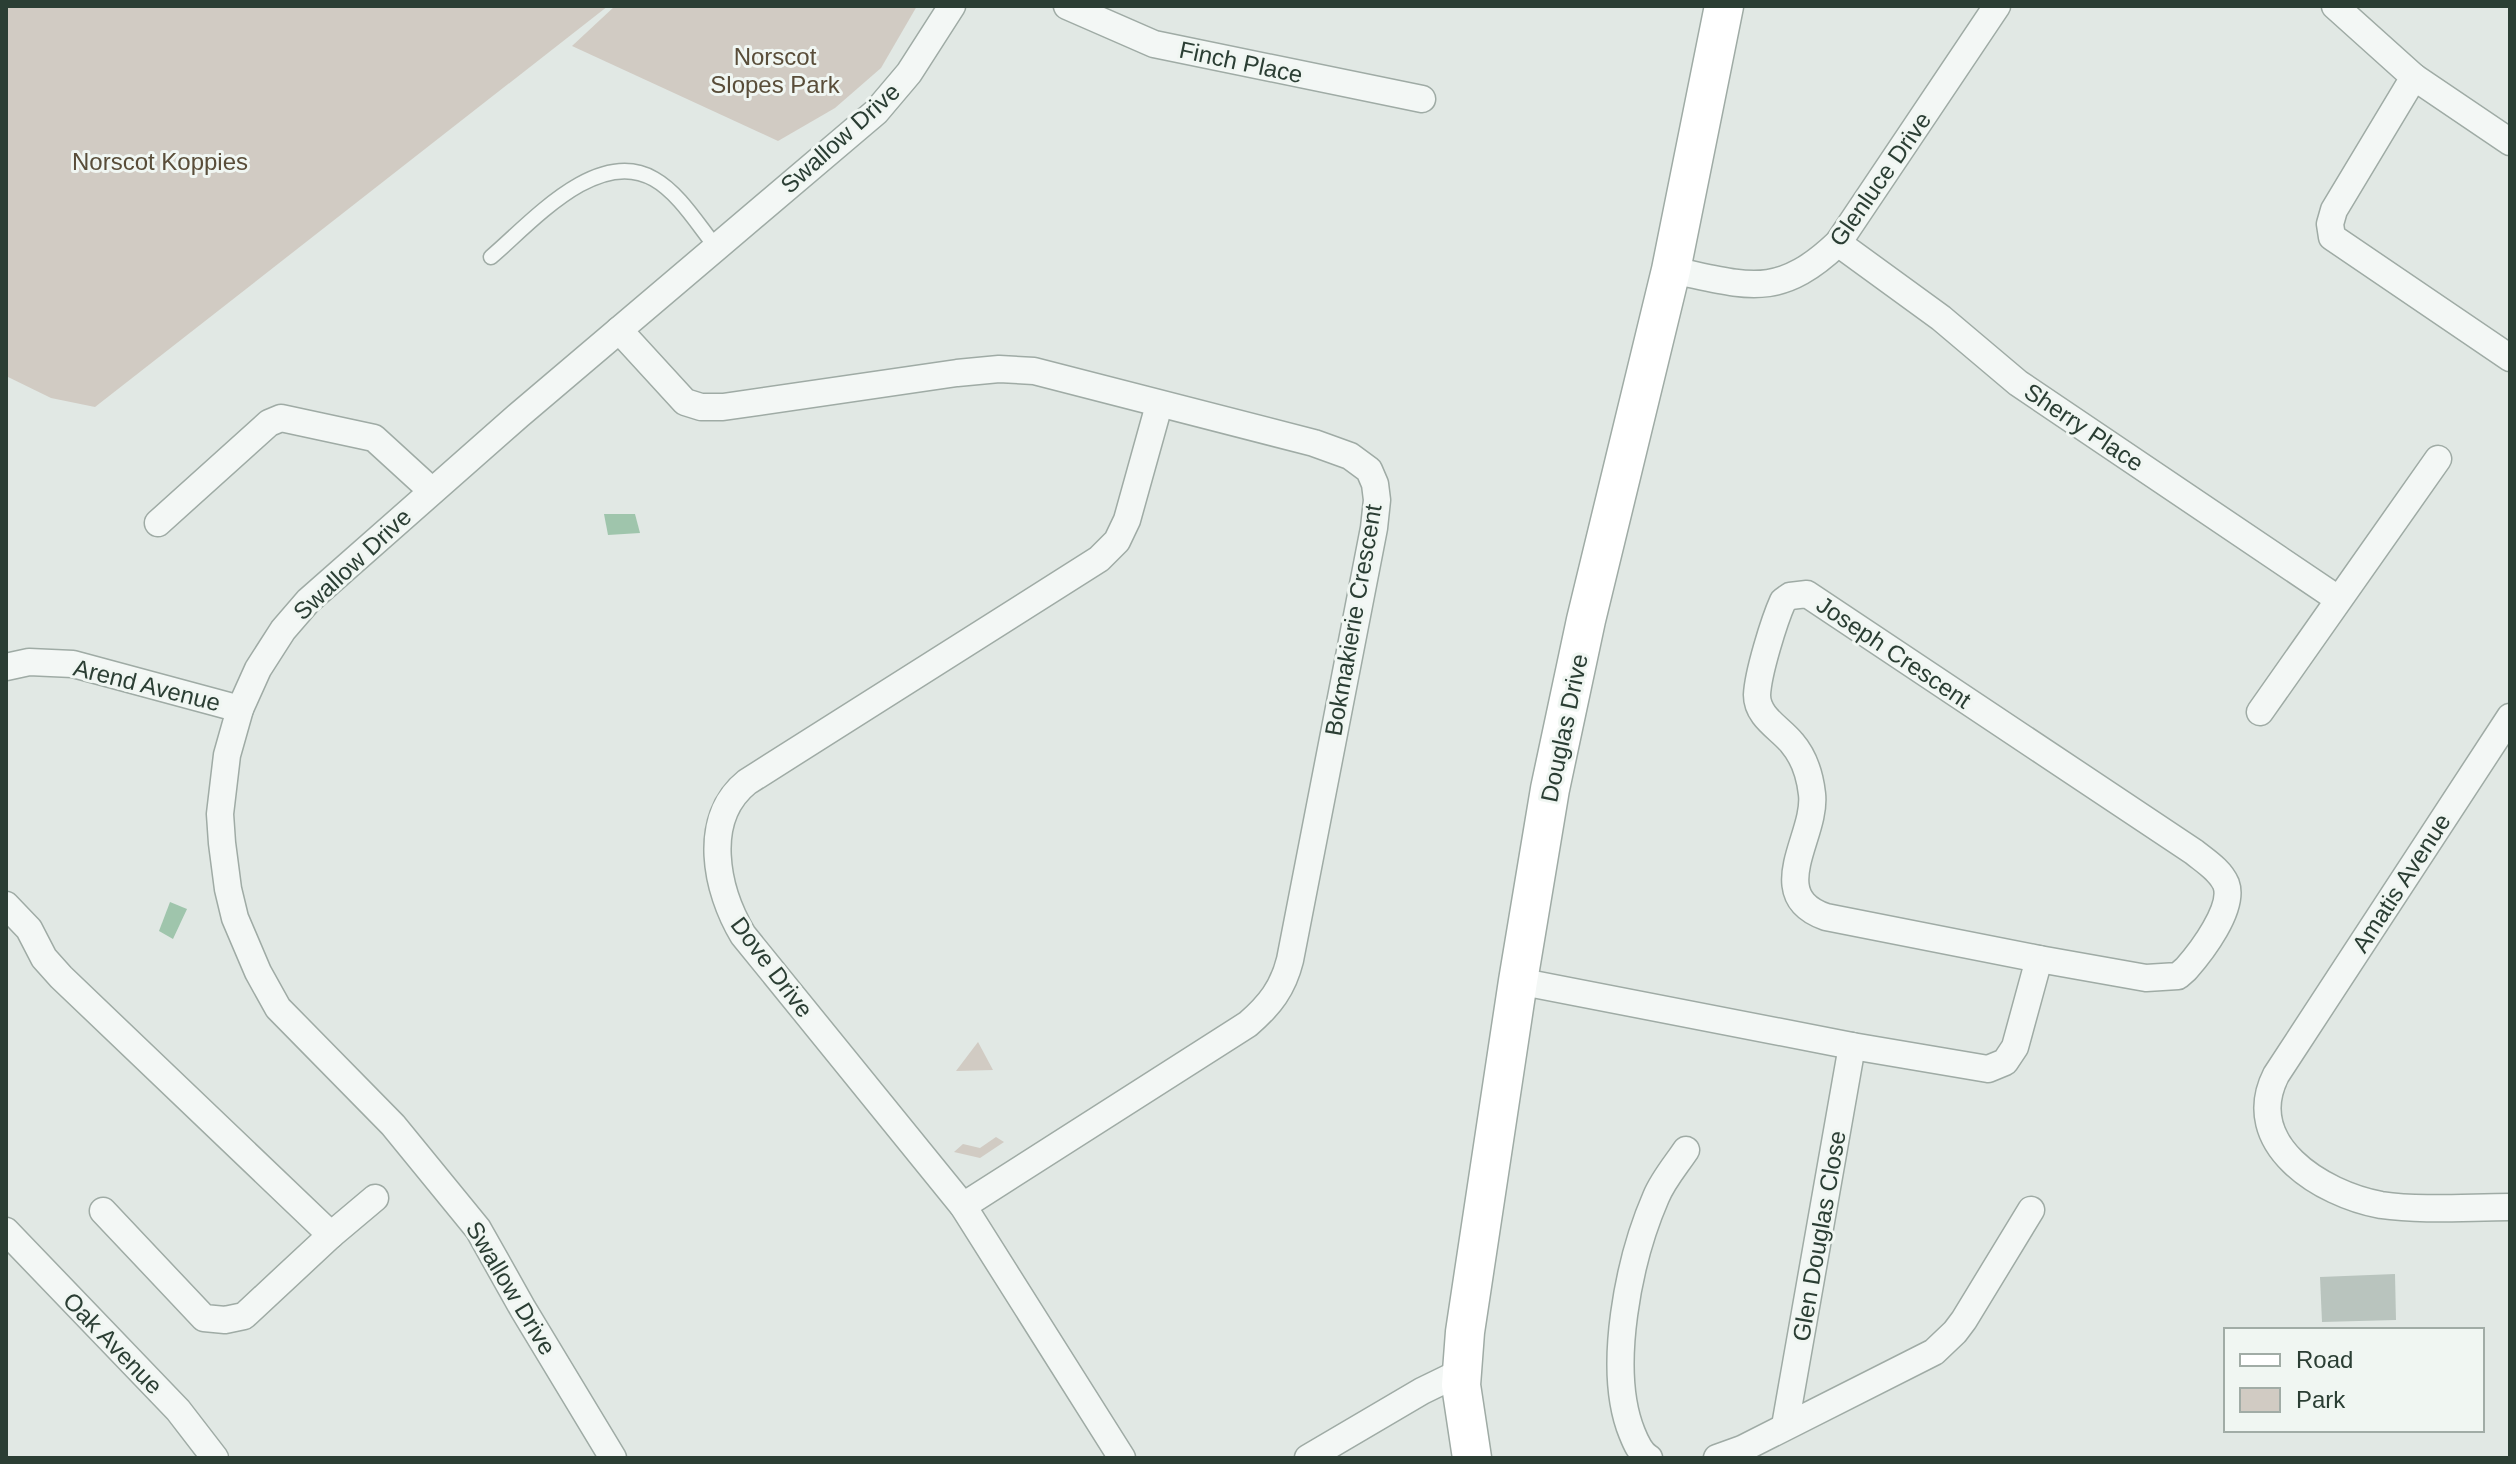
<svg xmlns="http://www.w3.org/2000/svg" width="2516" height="1464" viewBox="0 0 2516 1464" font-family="Helvetica,sans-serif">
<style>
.green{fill:#d1cbc3}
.water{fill:#9fc5ac}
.building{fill:#b9c4be}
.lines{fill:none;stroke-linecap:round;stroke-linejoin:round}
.lane-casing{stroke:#9faba5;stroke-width:17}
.street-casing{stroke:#9faba5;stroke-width:29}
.secondary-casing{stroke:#9faba5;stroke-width:41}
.lane{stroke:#f3f7f5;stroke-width:14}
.street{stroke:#f3f7f5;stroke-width:26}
.secondary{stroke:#fff;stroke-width:38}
.labels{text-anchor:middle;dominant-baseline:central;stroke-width:6;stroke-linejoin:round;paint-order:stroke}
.park-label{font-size:24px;fill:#594d39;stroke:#f0f6f2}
.street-label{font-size:24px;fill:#2b3e34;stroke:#f0f6f2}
</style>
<rect width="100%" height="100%" fill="#e1e8e4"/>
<g class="green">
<polygon points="6,6 608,6 95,407 51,398 6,376"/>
<polygon points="615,6 917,6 881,68 835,108 778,141 572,46"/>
<polygon points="978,1042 993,1070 956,1071"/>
<polygon points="996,1137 1004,1142 980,1158 954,1152 963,1144 980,1148"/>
</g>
<g class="water">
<polygon points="604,514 635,514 640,533 608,535"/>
<polygon points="170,902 187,909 173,939 159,931"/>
</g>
<polygon class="building" points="2395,1274 2396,1320 2322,1322 2320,1277"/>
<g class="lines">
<defs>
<path id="lane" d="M491 257C530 224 597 146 654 179 679 193 698 225 716 247"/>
<g id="street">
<polyline points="1067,6 1154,44 1422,99"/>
<polyline points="2335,6 2414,77 2334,210 2330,224 2332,237 2510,358"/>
<polyline points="2414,77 2510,142"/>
<polyline points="1838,243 1941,318 2018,383 2338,599"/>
<path d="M1671 270C1746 285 1777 301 1838 243L1997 6"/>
<path d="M619 330 685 402 701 407H723L957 373 999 369 1034 371 1314 443 1350 456 1369 470 1375 484 1377 500 1374 528 1290 960C1283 988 1270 1005 1248 1024L963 1206"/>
<polyline points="158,523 269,423 281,418 374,438 432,491"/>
<path d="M1807 594 2194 852C2205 861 2220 870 2226 884 2235 908 2201 952 2186 969L2178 976 2146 978 2039 959 1826 917C1763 895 1817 836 1812 794 1810 776 1804 757 1792 743 1780 728 1757 717 1757 695 1758 673 1774 621 1783 601L1790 596Z"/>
<polyline points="6,667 29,662 73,664 240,709"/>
<polyline points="2260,712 2438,459"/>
<path d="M2510 717 2276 1075C2241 1144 2321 1194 2381 1205 2423 1211 2468 1207 2510 1207"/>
<polyline points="6,905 29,929 44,958 61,977 331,1235"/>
<polyline points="1518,981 1852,1046 1988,1069 2005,1062 2015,1047 2039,959"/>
<polyline points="103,1211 204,1318 225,1320 244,1316 331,1235 375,1198"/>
<polyline points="6,1231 178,1410 215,1458"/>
<polyline points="1785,1426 1852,1046"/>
<polyline points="613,1458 523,1309 478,1229 393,1125 278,1008 258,972 235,918 228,889 222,843 220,814 227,755 240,709 258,669 283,630 308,601 519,415 876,112 909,73 952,6"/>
<path d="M1122 1458 963 1206 743 935C716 890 701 819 747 782L1099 559 1117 541 1127 520 1159 405"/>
<polyline points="1308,1458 1422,1391 1461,1372"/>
<path d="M1649 1458C1640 1453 1636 1443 1632 1433 1606 1369 1629 1259 1656 1197 1663 1180 1676 1165 1686 1150"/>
<polyline points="1717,1458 1742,1449 1934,1352 1955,1332 1964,1320 2031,1210"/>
</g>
<polyline id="secondary" points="1472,1458 1461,1385 1465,1332 1518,981 1550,789 1586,620 1671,270 1724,6"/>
</defs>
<use href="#lane" class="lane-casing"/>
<use href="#street" class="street-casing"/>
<use href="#secondary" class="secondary-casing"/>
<use href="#lane" class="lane"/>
<use href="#street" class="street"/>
<use href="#secondary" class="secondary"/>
</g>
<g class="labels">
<g class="park-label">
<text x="775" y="56">Norscot<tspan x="775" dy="28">Slopes Park</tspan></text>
<text x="160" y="161">Norscot Koppies</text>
</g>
<g class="street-label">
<text transform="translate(1241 62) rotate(12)">Finch Place</text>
<text transform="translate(840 138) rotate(-42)">Swallow Drive</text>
<text transform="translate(1880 179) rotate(-55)">Glenluce Drive</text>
<text transform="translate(2084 427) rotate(34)">Sherry Place</text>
<text transform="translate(352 564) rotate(-43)">Swallow Drive</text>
<text transform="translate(1353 620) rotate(-80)">Bokmakierie Crescent</text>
<text transform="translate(1894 652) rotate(34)">Joseph Crescent</text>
<text transform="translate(147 685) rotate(14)">Arend Avenue</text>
<text transform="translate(1564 728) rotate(-78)">Douglas Drive</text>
<text transform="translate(2401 883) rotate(-57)">Amatis Avenue</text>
<text transform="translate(772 967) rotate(53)">Dove Drive</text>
<text transform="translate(1819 1236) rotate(-80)">Glen Douglas Close</text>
<text transform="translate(511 1288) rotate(59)">Swallow Drive</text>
<text transform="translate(113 1343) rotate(46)">Oak Avenue</text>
</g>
</g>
<rect width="2516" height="1464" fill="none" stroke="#2b3e34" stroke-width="16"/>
<rect x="2224" y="1328" width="260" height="104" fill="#f0f6f2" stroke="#a1aca6" stroke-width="2"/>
<rect x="2240" y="1354" width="40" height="12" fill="#ffffff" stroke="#a1aca6" stroke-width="2"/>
<text x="2296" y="1368" font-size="24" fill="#2b3e34">Road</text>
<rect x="2240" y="1388" width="40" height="24" fill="#d1cbc3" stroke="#a1aca6" stroke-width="2"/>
<text x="2296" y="1408" font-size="24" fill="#2b3e34">Park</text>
</svg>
